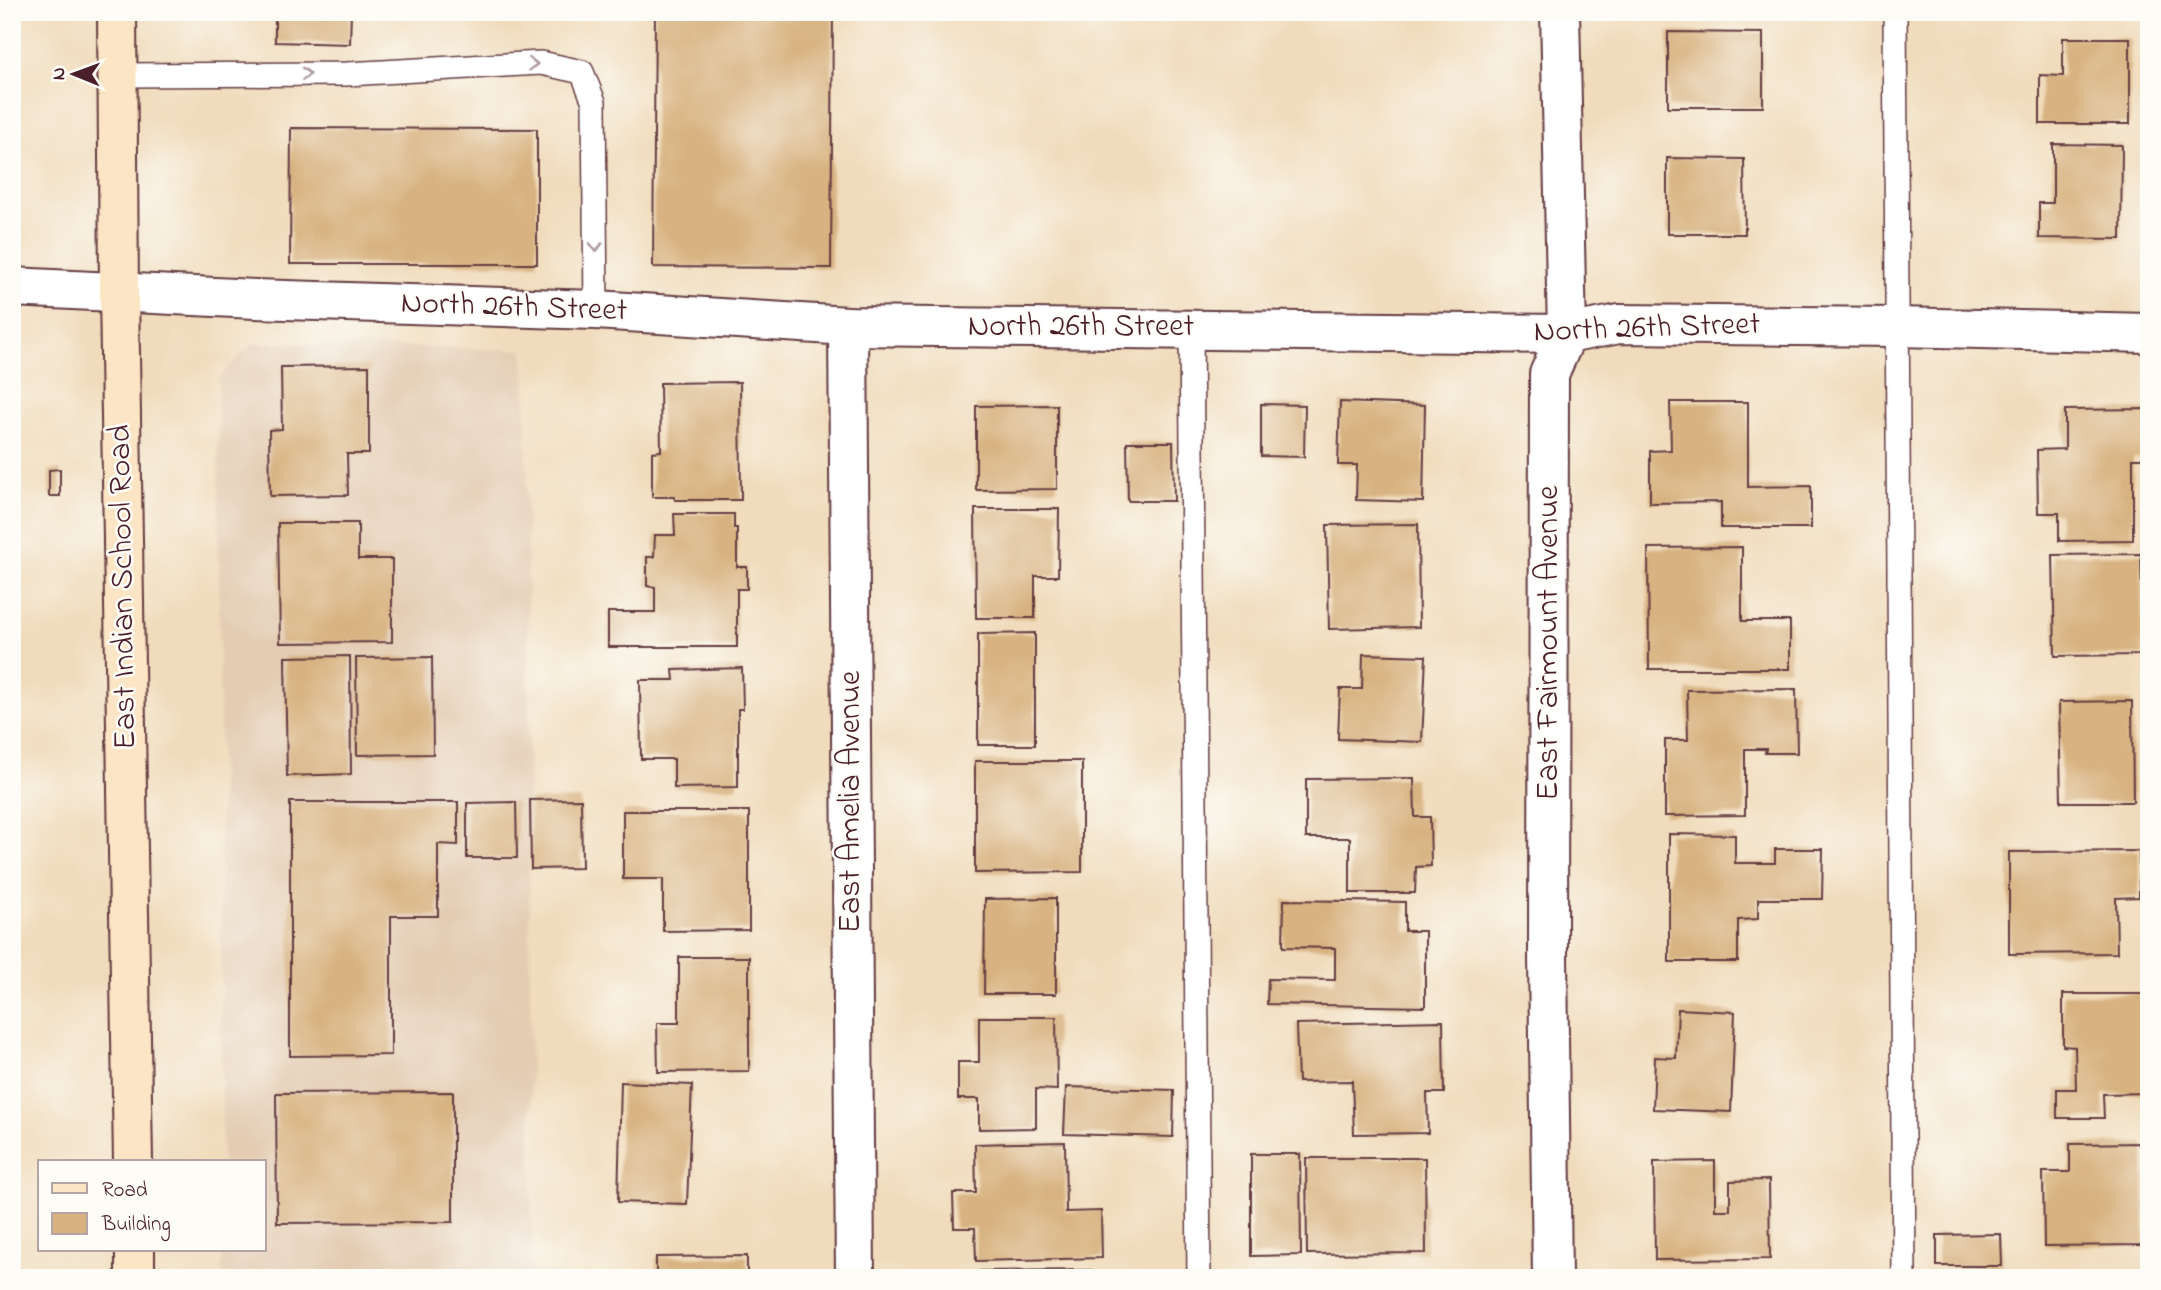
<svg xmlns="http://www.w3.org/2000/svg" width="2161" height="1290" viewBox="0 0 2161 1290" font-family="'Indie Flower',sans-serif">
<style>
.built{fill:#e3ccb2}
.building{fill:#d8b280}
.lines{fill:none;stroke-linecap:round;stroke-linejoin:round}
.lane-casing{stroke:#633b41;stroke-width:26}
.street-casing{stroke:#633b41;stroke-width:42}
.secondary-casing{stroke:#633b41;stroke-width:42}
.lane{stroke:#fff;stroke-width:23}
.street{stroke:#fff;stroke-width:38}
.secondary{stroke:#fce5c4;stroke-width:38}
.oneway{stroke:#ae9aa0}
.labels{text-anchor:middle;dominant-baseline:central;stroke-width:5;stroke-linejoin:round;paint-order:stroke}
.street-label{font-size:32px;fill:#4a1f2b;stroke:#fdfcf7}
</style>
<rect width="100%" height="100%" fill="#fdfcf7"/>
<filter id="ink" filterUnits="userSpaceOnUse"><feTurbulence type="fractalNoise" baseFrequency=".0143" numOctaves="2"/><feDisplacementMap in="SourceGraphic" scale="14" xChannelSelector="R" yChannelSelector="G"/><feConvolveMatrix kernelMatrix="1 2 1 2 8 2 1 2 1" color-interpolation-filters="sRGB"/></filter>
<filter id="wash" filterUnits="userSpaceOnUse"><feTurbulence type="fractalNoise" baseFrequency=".00686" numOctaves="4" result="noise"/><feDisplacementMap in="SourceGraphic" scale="28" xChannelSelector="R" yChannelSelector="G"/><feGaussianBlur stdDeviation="1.57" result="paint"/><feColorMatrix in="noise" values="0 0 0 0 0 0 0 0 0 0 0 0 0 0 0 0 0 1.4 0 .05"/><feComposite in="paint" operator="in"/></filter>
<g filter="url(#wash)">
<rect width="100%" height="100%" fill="#f0dcbc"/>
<polygon class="built" points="253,343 523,350 526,378 532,1278 222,1278 222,1250 264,1250 264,1162 222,1162 218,378"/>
<g id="blocks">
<g class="building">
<polygon points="275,12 351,12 350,44 275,42"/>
<polygon points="655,12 833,12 831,268 653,267"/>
<polygon points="1668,32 1763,33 1763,107 1668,107"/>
<polygon points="2063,38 2130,38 2130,124 2040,124 2040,75 2063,76"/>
<polygon points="291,128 537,129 537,264 290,264"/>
<polygon points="2053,144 2122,145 2121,239 2039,238 2039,203 2053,203"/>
<polygon points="1667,158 1744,159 1745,234 1667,234"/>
<polygon points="369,366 369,454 347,454 348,495 270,496 269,430 282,429 281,367"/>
<polygon points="740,382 741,500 675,500 674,497 652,497 652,452 661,451 660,383"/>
<polygon points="1340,402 1425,405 1423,502 1356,500 1357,465 1338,465"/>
<polygon points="1670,402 1748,402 1748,487 1811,486 1811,528 1721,528 1721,502 1650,503 1650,451 1671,450"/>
<polygon points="1261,404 1305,405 1304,457 1261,456"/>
<polygon points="1057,405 1057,489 976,490 976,406"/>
<polygon points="2146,409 2146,458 2133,458 2133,540 2059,541 2059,513 2038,513 2037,450 2065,449 2065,410"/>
<polygon points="1127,442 1173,442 1174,501 1128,501"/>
<polygon points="60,469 60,496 49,496 49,470"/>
<polygon points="975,509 1059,509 1058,576 1035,576 1035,618 976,618"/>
<polygon points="674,514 734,514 734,528 737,528 737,567 747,567 747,589 737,589 737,647 608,647 608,612 655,612 655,587 647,586 647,557 654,557 655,535 675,535"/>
<polygon points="278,523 358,523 358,559 392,559 392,642 280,643"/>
<polygon points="1418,524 1419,627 1329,629 1327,525"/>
<polygon points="1742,547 1742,621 1790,621 1790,669 1649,669 1648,548"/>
<polygon points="2141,554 2143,655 2055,656 2053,555"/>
<polygon points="1035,633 1035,745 978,745 978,634"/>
<polygon points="1363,654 1426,656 1422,742 1338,739 1340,689 1362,689"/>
<polygon points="350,656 351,774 287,776 285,657"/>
<polygon points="432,657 433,754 357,755 356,658"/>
<polygon points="742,668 743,709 738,709 738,787 674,788 674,759 641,759 640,680 674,680 673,670"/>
<polygon points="1796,689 1797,753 1765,753 1766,749 1745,749 1745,815 1665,816 1665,740 1688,740 1687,690"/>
<polygon points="2132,701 2133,802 2061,802 2059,702"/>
<polygon points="975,761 1082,761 1082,872 975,873"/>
<polygon points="1414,778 1415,817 1430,817 1431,866 1416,867 1415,893 1350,893 1350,838 1306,838 1306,779"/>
<polygon points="581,799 582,868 531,869 530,800"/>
<polygon points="290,802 458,802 458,845 438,844 438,916 391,916 391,1055 290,1056"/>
<polygon points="516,802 517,858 467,858 467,803"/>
<polygon points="623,811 749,811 749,930 663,931 663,879 623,879"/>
<polygon points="1669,834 1735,835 1735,863 1775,863 1775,849 1823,849 1822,899 1758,899 1758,919 1738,920 1738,962 1669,962"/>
<polygon points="2139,851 2139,897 2116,898 2117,953 2009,954 2009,852"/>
<polygon points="1056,898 1056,994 984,994 985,899"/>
<polygon points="1284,900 1405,902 1405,931 1425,931 1425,1007 1267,1004 1268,979 1335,980 1335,948 1283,947"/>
<polygon points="679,957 749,957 749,1071 658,1072 657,1023 679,1023"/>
<polygon points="2063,994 2149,994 2149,1093 2103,1094 2104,1118 2057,1118 2057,1089 2076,1089 2075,1047 2063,1046"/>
<polygon points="1678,1009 1735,1012 1731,1112 1653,1109 1655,1057 1676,1058"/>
<polygon points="979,1017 1056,1017 1057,1090 1036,1089 1036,1128 979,1129 979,1099 958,1099 958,1062 979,1062"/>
<polygon points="1443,1021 1444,1093 1427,1093 1428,1133 1354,1134 1352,1081 1298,1082 1296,1024"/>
<polygon points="621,1082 692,1085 687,1204 618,1202"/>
<polygon points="1066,1087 1174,1090 1173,1137 1064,1134"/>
<polygon points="453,1092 453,1222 277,1223 276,1093"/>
<polygon points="1065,1142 1066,1212 1101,1211 1102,1258 976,1261 975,1228 954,1228 953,1193 976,1193 975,1144"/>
<polygon points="2144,1143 2145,1245 2044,1246 2043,1172 2070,1172 2070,1144"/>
<polygon points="1251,1154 1300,1154 1301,1255 1251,1256"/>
<polygon points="1306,1158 1425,1158 1426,1253 1307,1254"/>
<polygon points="1715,1161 1715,1210 1730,1210 1730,1181 1769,1180 1770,1259 1655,1260 1654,1162"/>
<polygon points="2001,1234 2002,1266 1937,1266 1937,1235"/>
<polygon points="747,1256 747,1278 656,1278 656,1257"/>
<polygon points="1092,1270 1092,1278 980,1278 980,1271"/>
</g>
</g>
</g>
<g filter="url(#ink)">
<use href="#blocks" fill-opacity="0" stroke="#633b41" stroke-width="2"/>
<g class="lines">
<defs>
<g id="lane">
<polyline points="1895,12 1904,1278"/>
<polyline points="118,75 347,74 541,63 582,72 594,102 596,310"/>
<polyline points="1191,328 1199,1278"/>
</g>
<g id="street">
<polyline points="12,287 255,299 596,310 848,326 1567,334 1619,324 1897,327 2149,333"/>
<polyline points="848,326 855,1278"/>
<polyline points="1552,1278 1548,956 1549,374 1567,334 1560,12"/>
</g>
<g id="secondary">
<polyline points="117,12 119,292 133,1162"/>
<polyline points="135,1250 135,1278"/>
</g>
</defs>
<use href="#lane" class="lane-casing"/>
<use href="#street" class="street-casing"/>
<use href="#secondary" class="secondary-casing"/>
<use href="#lane" class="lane"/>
<use href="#street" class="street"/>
<use href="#secondary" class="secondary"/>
</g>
<defs><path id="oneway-chevron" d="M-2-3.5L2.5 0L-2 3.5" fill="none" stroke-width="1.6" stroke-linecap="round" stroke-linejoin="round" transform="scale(1.75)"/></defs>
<g class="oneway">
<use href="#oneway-chevron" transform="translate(533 64)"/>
<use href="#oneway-chevron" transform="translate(306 74) rotate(-1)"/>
<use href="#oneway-chevron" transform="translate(596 247) rotate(90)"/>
</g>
</g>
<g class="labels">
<g class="street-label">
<text transform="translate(514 308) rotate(2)">North 26th Street</text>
<text x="1081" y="327">North 26th Street</text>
<text transform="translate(1647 329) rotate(-2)">North 26th Street</text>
<text transform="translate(124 587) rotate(-91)">East Indian School Road</text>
<text transform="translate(1549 643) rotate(-90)">East Fairmount Avenue</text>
<text transform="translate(851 802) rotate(-90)">East Amelia Avenue</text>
</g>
</g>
<rect width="2161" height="1290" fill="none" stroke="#fdfcf7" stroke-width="42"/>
<rect x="38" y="1160" width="228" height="91" fill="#fdfcf7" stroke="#b5a4a5" stroke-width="2"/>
<rect x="52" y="1183" width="35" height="10" fill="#fce5c4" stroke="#b5a4a5" stroke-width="2"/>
<text x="102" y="1196" font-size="21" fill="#4a1f2b">Road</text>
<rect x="52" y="1213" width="35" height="21" fill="#d8b280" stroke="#b5a4a5" stroke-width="2"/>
<text x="102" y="1230" font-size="21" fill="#4a1f2b">Building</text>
<g transform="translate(74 74) rotate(271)" stroke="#fdfcf7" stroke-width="5" paint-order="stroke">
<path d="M0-5L12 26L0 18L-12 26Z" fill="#4a1f2b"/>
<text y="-10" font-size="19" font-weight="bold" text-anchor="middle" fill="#4a1f2b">N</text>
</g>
</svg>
